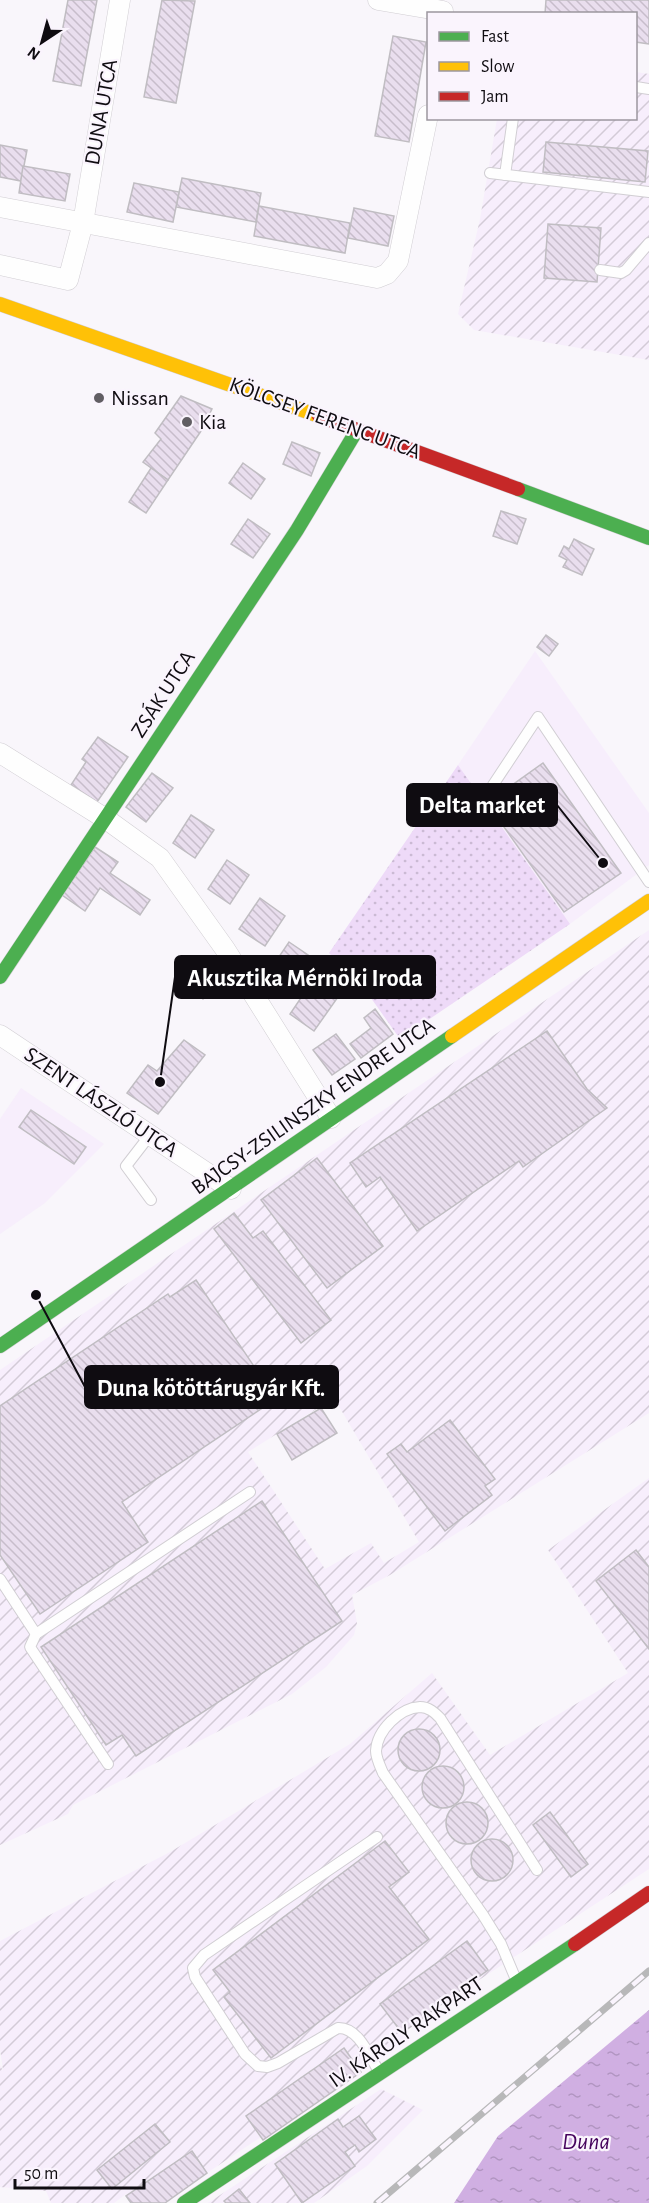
<svg xmlns="http://www.w3.org/2000/svg" width="649" height="2203" viewBox="0 0 649 2203" font-family="'Alegreya Sans',sans-serif">
<style>
.built{fill:#f7eefc}
.industrial{fill:url(#industrial-furrows);fill-rule:evenodd}
.grass{fill:url(#grass-dots)}
.water{fill:url(#water-ripples)}
.building{fill:url(#building-back-hatch);stroke:#c0bdc2;stroke-width:1.5}
.lines{fill:none;stroke-linecap:round;stroke-linejoin:round}
.lane-casing{stroke:#d1ced3;stroke-width:12}
.street-casing{stroke:#d1ced3;stroke-width:21}
.fast-casing{stroke:#d1ced3;stroke-width:15}
.slow-casing{stroke:#d1ced3;stroke-width:15}
.jam-casing{stroke:#d1ced3;stroke-width:15}
.lane{stroke:#fefefe;stroke-width:10}
.street{stroke:#fefefe;stroke-width:20}
.fast{stroke:#4caf50;stroke-width:14}
.slow{stroke:#ffc107;stroke-width:14}
.jam{stroke:#c62828;stroke-width:14}
.rail-casing{stroke:#b8b8b9;stroke-width:7}
.rail{stroke:#faf4fd;stroke-width:4.5;stroke-dasharray:14;stroke-linecap:butt}
.poi-dot{fill:#615e63;stroke:#faf4fd;stroke-width:2}
.labels{text-anchor:middle;dominant-baseline:central;stroke-width:4.5;stroke-linejoin:round;paint-order:stroke}
.street-label{font-size:22px;fill:#0f0c11;stroke:#faf4fd}
.poi-label{font-size:22px;fill:#0f0c11;stroke:#faf4fd;text-anchor:start}
.water-label{font-size:24px;font-style:italic;fill:#46035d;stroke:#faf4fd}
.leader{fill:none;stroke:#0f0c11;stroke-width:2}
.callout-dot{fill:#0f0c11;stroke:#faf4fd;stroke-width:2}
.callout{fill:#0f0c11;stroke:#0f0c11;stroke-width:2}
.callout-label{font-size:24px;text-anchor:middle;font-weight:bold;fill:#fff}
</style>
<defs>
<pattern id="industrial-furrows" width="10" height="10" patternUnits="userSpaceOnUse" patternTransform="scale(1.5)"><rect width="10" height="10" fill="#f7eefc"/><path d="M-1 1l2-2M0 10L10 0M9 11l2-2" fill="none" stroke="#d3cbd7"/></pattern>
<pattern id="grass-dots" width="8" height="8" patternUnits="userSpaceOnUse" patternTransform="scale(1.5)"><rect width="8" height="8" fill="#eedaf8"/><path d="M2 2h.1M6 6h.1" fill="none" stroke="#cbbad4" stroke-width="1.8" stroke-linecap="round"/></pattern>
<pattern id="water-ripples" width="26" height="14" patternUnits="userSpaceOnUse" patternTransform="scale(1.5)"><rect width="26" height="14" fill="#d0afe2"/><path d="M2 4q2-2 4 0t4 0M15 11q2-2 4 0t4 0" fill="none" stroke="#b195c1"/></pattern>
<pattern id="building-back-hatch" width="6" height="6" patternUnits="userSpaceOnUse" patternTransform="scale(1.5)"><rect width="6" height="6" fill="#e9deee"/><path d="M-1 5l2 2M0 0l6 6M5-1l2 2" fill="none" stroke="#c7bdcb"/></pattern>
</defs>
<rect width="100%" height="100%" fill="#f9f6fb"/>
<g class="built">
<polygon points="535,651 649,813 649,865 570,924 458,765"/>
<polygon points="21,1088 104,1144 45,1203 0,1234 0,1119"/>
</g>
<g class="industrial">
<polygon points="636,72 649,74 649,360 474,330 458,314 480,219 497,119 636,118"/>
<path d="M649 930V1413L390 1575 352 1595 357 1623 354 1635 326 1667 292 1694 73 1805 68 1814 0 1845V1370ZM334 1398 419 1542 384 1563 371 1543 325 1569 248 1452Z"/>
<polygon points="649,1478 649,1869 404,2029 408,2037 358,2065 360,2071 162,2203 132,2203 126,2194 114,2203 51,2203 46,2191 0,2187 0,2065 3,2071 0,2049 0,1941 170,1852 350,1744 432,1673 490,1755 628,1673 548,1550"/>
<polygon points="381,2089 423,2110 367,2166 314,2203 208,2203"/>
</g>
<polygon class="grass" points="458,765 570,924 400,1039 366,991 329,953"/>
<polygon class="water" points="649,2010 649,2203 454,2203 498,2136"/>
<g class="building">
<polygon points="68,0 97,0 81,86 53,81"/>
<polygon points="162,0 195,1 176,103 144,97"/>
<polygon points="546,0 649,0 649,44 636,42 636,14 545,14"/>
<polygon points="393,36 426,42 409,142 375,136"/>
<polygon points="546,142 648,151 645,182 543,172"/>
<polygon points="0,145 27,150 21,181 0,177"/>
<polygon points="23,166 70,174 65,201 19,193"/>
<polygon points="182,178 261,193 256,222 176,207"/>
<polygon points="134,183 179,192 173,222 127,212"/>
<polygon points="259,206 350,223 345,253 254,236"/>
<polygon points="354,208 394,216 388,246 348,238"/>
<polygon points="548,224 601,228 597,282 544,278"/>
<polygon points="181,396 212,409 201,431 168,480 143,462 161,439 155,433"/>
<polygon points="292,442 320,453 311,476 283,464"/>
<polygon points="243,463 265,479 251,499 229,483"/>
<polygon points="151,468 168,480 146,513 129,502"/>
<polygon points="501,511 526,519 517,544 493,536"/>
<polygon points="248,519 270,534 253,558 231,544"/>
<polygon points="574,539 594,549 582,575 563,567 567,560 559,556 564,546 569,549"/>
<polygon points="546,635 558,644 549,656 537,647"/>
<polygon points="98,737 128,757 97,802 71,785 86,762 82,759"/>
<polygon points="543,763 621,873 564,912 487,803"/>
<polygon points="152,773 173,788 146,822 126,807"/>
<polygon points="191,815 214,830 195,858 173,843"/>
<polygon points="95,847 118,862 110,873 150,900 140,915 100,888 85,911 62,895"/>
<polygon points="227,860 249,875 230,904 208,889"/>
<polygon points="260,898 285,916 265,946 239,929"/>
<polygon points="289,942 311,957 290,988 268,973"/>
<polygon points="212,960 227,983 203,999 188,976"/>
<polygon points="313,980 338,997 314,1031 290,1014"/>
<polygon points="375,1009 393,1034 361,1058 350,1044 371,1028 364,1018"/>
<polygon points="547,1031 587,1089 607,1108 523,1167 519,1161 417,1231 380,1177 366,1187 350,1163"/>
<polygon points="336,1034 355,1059 332,1075 313,1050"/>
<polygon points="184,1040 205,1055 158,1114 127,1093 148,1065 157,1071"/>
<polygon points="31,1110 86,1147 74,1164 19,1127"/>
<polygon points="317,1158 383,1246 327,1288 261,1200"/>
<polygon points="234,1213 253,1238 263,1231 331,1320 301,1343 214,1229"/>
<polygon points="196,1280 276,1399 122,1502 148,1542 40,1614 0,1555 0,1406 168,1294 170,1297"/>
<polygon points="321,1408 337,1433 292,1460 277,1434"/>
<polygon points="450,1420 495,1479 485,1486 492,1495 445,1531 387,1454 401,1444 407,1452"/>
<polygon points="262,1501 342,1621 136,1756 122,1735 106,1745 41,1647"/>
<polygon points="636,1550 649,1567 649,1649 596,1581"/>
<circle cx="419" cy="1750" r="21"/>
<circle cx="443" cy="1787" r="21"/>
<circle cx="467" cy="1823" r="21"/>
<polygon points="550,1812 588,1864 571,1877 533,1825"/>
<circle cx="492" cy="1860" r="21"/>
<polygon points="385,1841 409,1872 389,1887 429,1939 271,2058 224,1997 230,1992 213,1970"/>
<polygon points="467,1941 488,1970 402,2033 380,2004"/>
<polygon points="344,2048 361,2072 263,2140 246,2116"/>
<polygon points="359,2116 376,2139 359,2152 355,2145 345,2152 355,2166 302,2203 275,2164 338,2119 343,2127"/>
<polygon points="155,2124 170,2142 112,2189 97,2170"/>
<polygon points="192,2151 207,2173 165,2203 131,2203 126,2196"/>
<polygon points="239,2189 250,2203 226,2203 224,2201"/>
</g>
<g class="lines">
<defs>
<g id="lane">
<polyline points="636,87 649,89"/>
<polyline points="490,173 649,192"/>
<polyline points="505,175 513,118"/>
<polyline points="600,270 621,273 626,270 649,243"/>
<polyline points="493,785 538,717 649,882"/>
<polyline points="150,1135 126,1166 151,1200"/>
<polyline points="0,1579 36,1634 250,1492"/>
<polyline points="36,1634 30,1647 108,1764"/>
<path d="M377 1837 204 1955 193 1968 195 1977 245 2054 258 2066 267 2067 278 2063 338 2028C359 2027 370 2058 380 2073"/>
<path d="M517 1982 501 1944 483 1915 383 1773C380 1766 376 1758 376 1751 377 1730 400 1708 420 1707 429 1707 435 1713 440 1718L537 1870"/>
</g>
<g id="street">
<polyline points="378,0 443,11"/>
<polyline points="0,207 377,278 387,274 398,261 428,115"/>
<polyline points="0,265 68,280 83,223 120,0"/>
<polyline points="0,753 106,819 160,858 225,949 331,1118"/>
<polyline points="0,1035 231,1189"/>
</g>
<g id="fast">
<polyline points="518,489 649,538"/>
<polyline points="0,977 297,530 357,430"/>
<polyline points="0,1346 452,1036"/>
<polyline points="184,2203 575,1944"/>
</g>
<g id="slow">
<polyline points="0,304 319,416"/>
<polyline points="452,1036 649,901"/>
</g>
<g id="jam">
<polyline points="319,416 518,489"/>
<polyline points="575,1944 649,1893"/>
</g>
</defs>
<use href="#lane" class="lane-casing"/>
<use href="#street" class="street-casing"/>
<use href="#fast" class="fast-casing"/>
<use href="#slow" class="slow-casing"/>
<use href="#jam" class="jam-casing"/>
<use href="#lane" class="lane"/>
<use href="#street" class="street"/>
<use href="#fast" class="fast"/>
<use href="#slow" class="slow"/>
<use href="#jam" class="jam"/>
<defs>
<polyline id="rail" points="377,2203 649,1971"/>
</defs>
<use href="#rail" class="rail-casing"/>
<use href="#rail" class="rail"/>
</g>
<g class="poi-dot">
<circle cx="99" cy="398" r="6"/>
<circle cx="187" cy="422" r="6"/>
</g>
<g class="labels">
<g class="street-label">
<text transform="translate(101 112) rotate(-80)">DUNA UTCA</text>
<text transform="translate(325 418) rotate(20)">KÖLCSEY FERENC UTCA</text>
<text transform="translate(163 694) rotate(-57)">ZSÁK UTCA</text>
<text transform="translate(101 1102) rotate(34)">SZENT LÁSZLÓ UTCA</text>
<text transform="translate(313 1106) rotate(-35)">BAJCSY-ZSILINSZKY ENDRE UTCA</text>
<text transform="translate(406 2032) rotate(-34)">IV. KÁROLY RAKPART</text>
</g>
<g class="poi-label">
<text x="111" y="398">Nissan</text>
<text x="199" y="422">Kia</text>
</g>
<g class="water-label">
<text x="586" y="2142">Duna</text>
</g>
</g>
<path class="leader" d="M603 863L557 805M160 1082L175 977M36 1295L85 1387"/>
<g class="callout-dot">
<circle cx="603" cy="863" r="6"/>
<circle cx="160" cy="1082" r="6"/>
<circle cx="36" cy="1295" r="6"/>
</g>
<g class="callout">
<rect x="407" y="784" width="150" height="42" rx="6"/>
<rect x="175" y="956" width="260" height="42" rx="6"/>
<rect x="85" y="1366" width="253" height="42" rx="6"/>
</g>
<g class="callout-label">
<text x="482" y="813">Delta market</text>
<text x="305" y="986">Akusztika Mérnöki Iroda</text>
<text x="211" y="1396">Duna kötöttárugyár Kft.</text>
</g>
<rect x="427" y="12" width="210" height="108" fill="#faf4fd" stroke="#9c979f" stroke-width="1.5"/>
<rect x="439" y="32" width="30" height="9" fill="#4caf50" stroke="#9c979f" stroke-width="1.5"/>
<text x="481" y="42" font-size="18" fill="#0f0c11">Fast</text>
<rect x="439" y="62" width="30" height="9" fill="#ffc107" stroke="#9c979f" stroke-width="1.5"/>
<text x="481" y="72" font-size="18" fill="#0f0c11">Slow</text>
<rect x="439" y="92" width="30" height="9" fill="#c62828" stroke="#9c979f" stroke-width="1.5"/>
<text x="481" y="102" font-size="18" fill="#0f0c11">Jam</text>
<g transform="translate(42 42) rotate(216)" stroke="#faf4fd" stroke-width="4.5" paint-order="stroke">
<path d="M0-4.5L10 22L0 15L-10 22Z" fill="#0f0c11"/>
<text y="-9" font-size="16" font-weight="bold" text-anchor="middle" fill="#0f0c11">N</text>
</g>
<path d="M15 2179v9h129v-9" fill="none" stroke="#0f0c11" stroke-width="3"/>
<text x="24" y="2179" font-size="18" fill="#0f0c11" stroke="#faf4fd" stroke-width="4.5" paint-order="stroke">50 m</text>
</svg>
